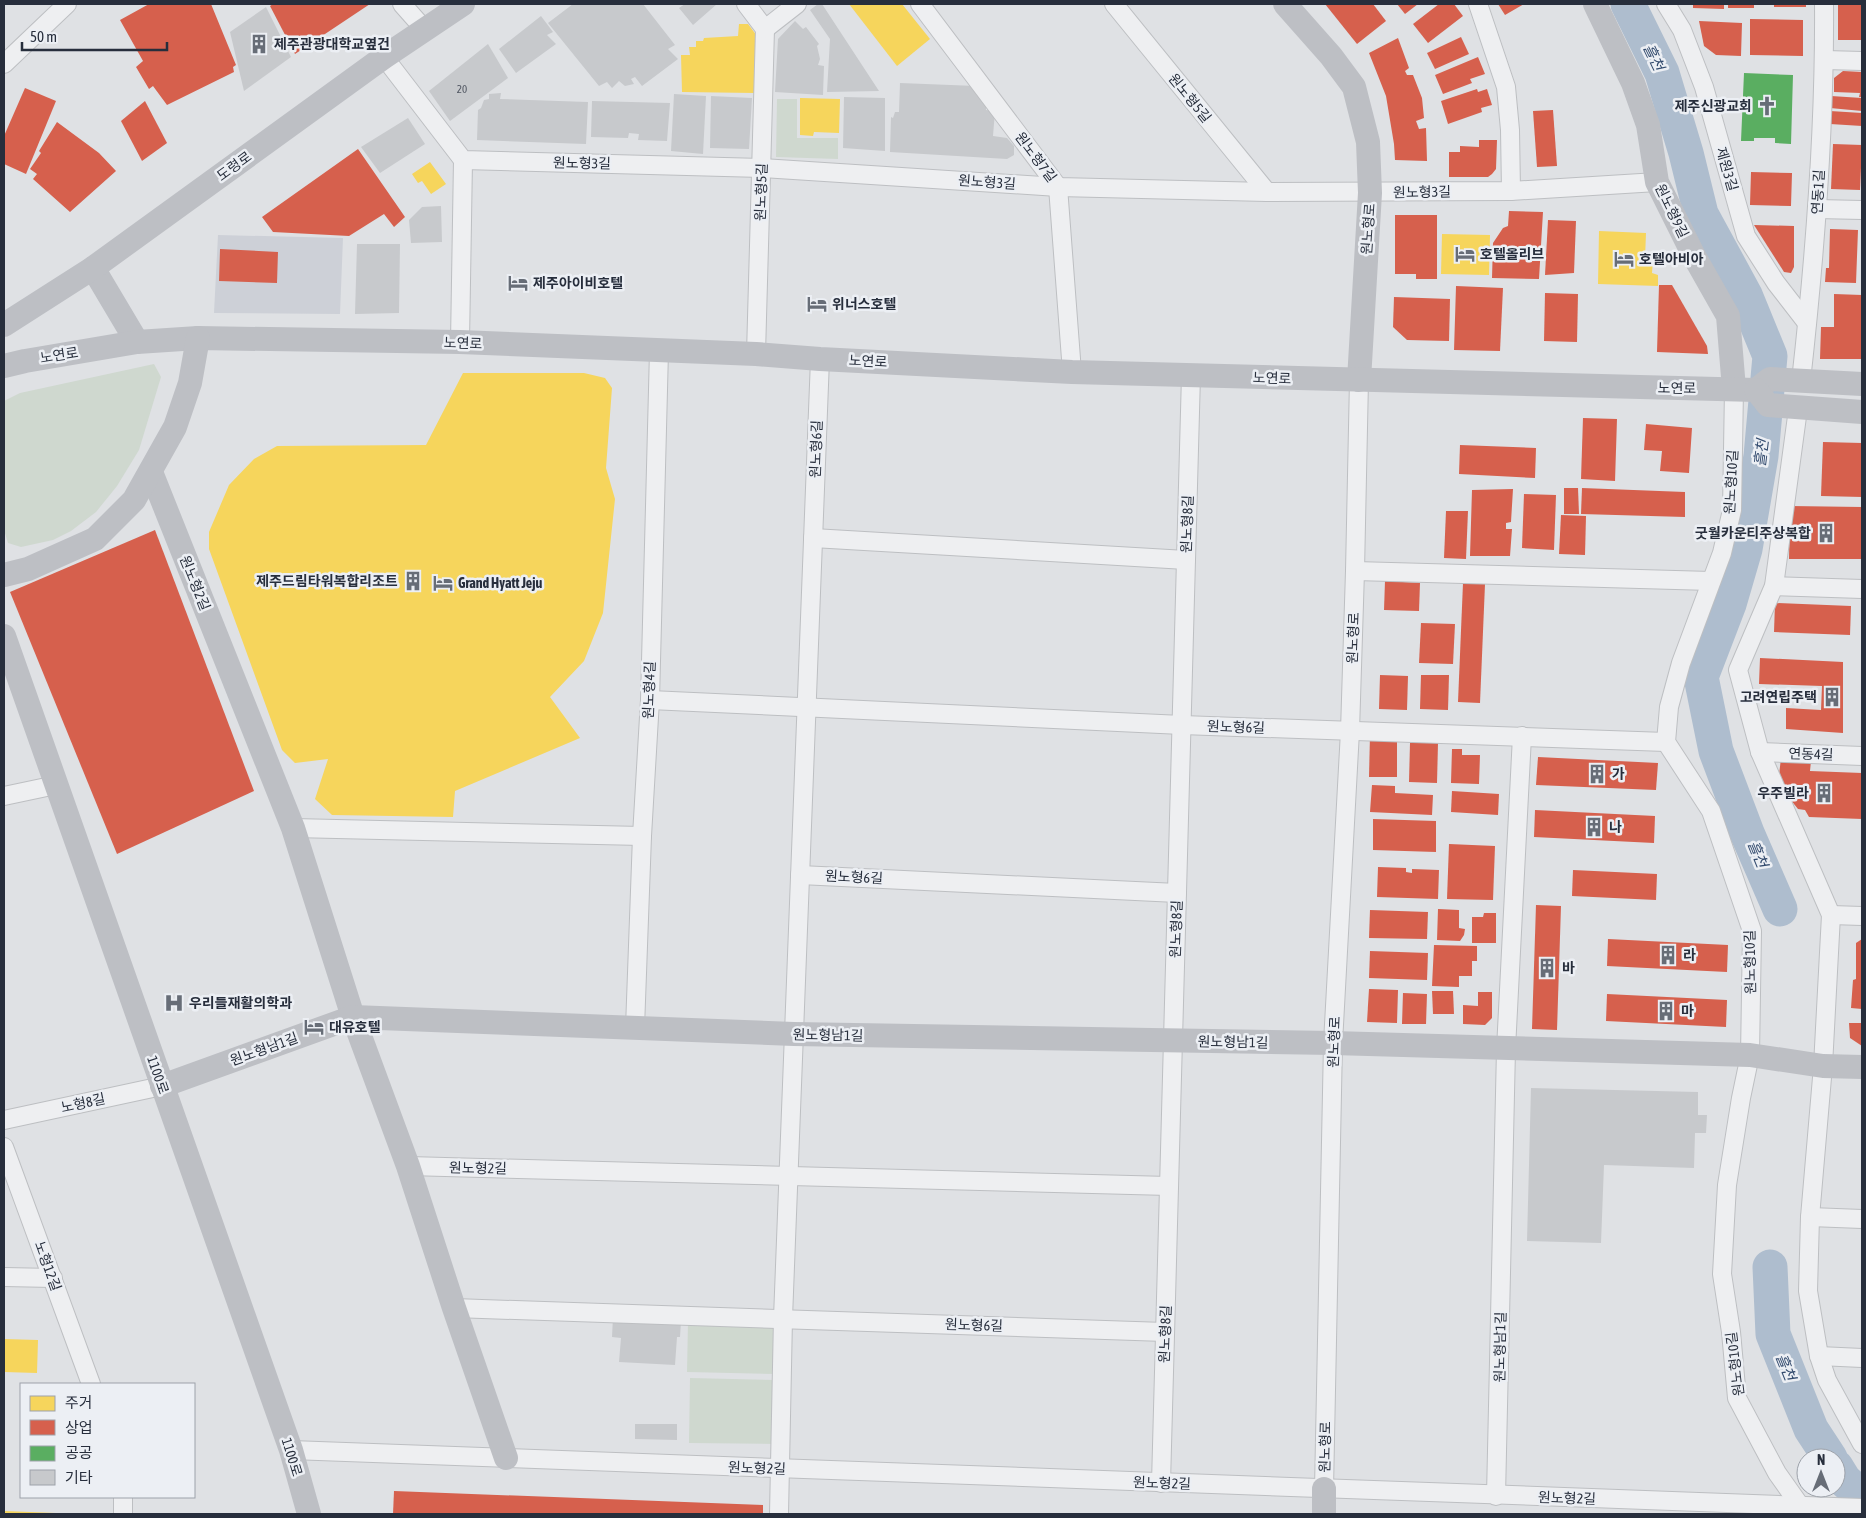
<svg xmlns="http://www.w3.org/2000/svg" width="1866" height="1518" viewBox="0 0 1866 1518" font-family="'Asap Condensed','Noto Sans KR',sans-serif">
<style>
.built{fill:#cdd0d7}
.green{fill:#cfd8cf}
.homes{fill:#f6d55c}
.shops{fill:#d6604d}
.public{fill:#5aae61}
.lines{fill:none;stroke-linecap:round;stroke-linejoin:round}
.river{stroke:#aebdce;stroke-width:35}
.building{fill:#c7c9cc}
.street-casing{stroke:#bdbfc2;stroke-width:20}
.street{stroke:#eeeff1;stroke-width:18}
.secondary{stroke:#bdbfc4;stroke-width:24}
.labels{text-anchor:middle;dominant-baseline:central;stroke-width:5;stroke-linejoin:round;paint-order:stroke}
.number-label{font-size:11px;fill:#505661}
.poi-label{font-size:14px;font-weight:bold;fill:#272e3c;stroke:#eceff4;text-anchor:start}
.street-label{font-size:14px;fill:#272e3c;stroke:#eceff4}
.water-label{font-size:15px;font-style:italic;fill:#334b6e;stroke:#eceff4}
</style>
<rect width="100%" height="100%" fill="#dfe1e4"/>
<polygon class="built" points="218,235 343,238 340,314 214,313"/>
<g class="green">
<polygon points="777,99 797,99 797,138 838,138 838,159 776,157"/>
<polygon points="154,364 161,377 139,450 117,486 96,512 71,531 53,540 21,547 8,543 4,530 4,401 20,393"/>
<polygon points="688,1322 776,1324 775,1374 687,1372"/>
<polygon points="690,1378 777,1380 776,1444 689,1443"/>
</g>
<g class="homes">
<polygon points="849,4 902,4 930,39 897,66"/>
<polygon points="739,24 748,24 757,36 755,93 682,92 681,55 690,55 689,47 696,47 696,41 703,41 704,38 738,36"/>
<polygon points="800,98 840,99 839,133 814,132 813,136 800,135"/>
<polygon points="430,162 446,184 431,194 422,181 418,183 412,174"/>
<polygon points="1599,231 1646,233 1645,259 1653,259 1652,273 1658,275 1658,286 1598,284"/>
<polygon points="1442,234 1490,235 1489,275 1441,274"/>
<polygon points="463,373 584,373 605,378 612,388 606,468 615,499 603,613 584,661 550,697 580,738 455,791 453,817 332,815 315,799 328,759 295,763 282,750 209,549 209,532 229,485 254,459 277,446 426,445"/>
<polygon points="4,1339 38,1340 37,1373 4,1372"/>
<polygon points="4,1511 56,1513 56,1514 4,1514"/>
</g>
<g class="shops">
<polygon points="149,4 211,4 236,65 233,67 234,72 167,105 153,86 149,89 136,67 143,61 120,20"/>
<polygon points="273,4 370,4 295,54 270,6"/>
<polygon points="1325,4 1373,4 1386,21 1357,44"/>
<polygon points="1397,4 1418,4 1405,14"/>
<polygon points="1439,4 1454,4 1463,16 1428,43 1413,24"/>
<polygon points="1498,4 1524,4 1505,15"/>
<polygon points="1693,4 1724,4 1724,9 1693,8"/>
<rect x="1728" y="4" width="26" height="4"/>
<rect x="1774" y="4" width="32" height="3"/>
<rect x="1838" y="4" width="24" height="36"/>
<polygon points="1750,19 1803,20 1803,56 1750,55"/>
<polygon points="1699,21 1742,23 1741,56 1716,55 1704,46"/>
<polygon points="1461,37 1469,54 1435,69 1427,53"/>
<polygon points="1398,38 1409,68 1405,71 1407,75 1413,75 1422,98 1424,118 1416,121 1419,129 1426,128 1427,161 1395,160 1394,144 1386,96 1369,53"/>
<polygon points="1478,57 1485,74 1470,79 1472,83 1443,94 1435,75"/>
<polygon points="1843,71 1862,72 1862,97 1859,97 1860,93 1834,92 1834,78"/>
<polygon points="25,88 56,101 26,174 4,164 4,136"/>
<polygon points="1477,89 1478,92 1487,89 1492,105 1481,108 1482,112 1448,124 1441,101"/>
<polygon points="1831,96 1862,98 1862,111 1830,108"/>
<polygon points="145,101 167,143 142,161 121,121"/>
<polygon points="1553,110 1557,166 1537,167 1533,111"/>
<polygon points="1830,111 1862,113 1862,126 1830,124"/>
<polygon points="57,122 99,153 116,171 70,212 33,179 37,174 30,169 41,153 39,151"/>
<polygon points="1479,140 1497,140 1496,169 1492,174 1488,177 1449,177 1449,152 1460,152 1460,146 1479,147"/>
<polygon points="1833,144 1862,145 1860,190 1831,189"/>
<polygon points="358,149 405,217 394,227 384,214 349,236 273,232 262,217"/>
<polygon points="1751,172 1792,173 1791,206 1750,205"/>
<polygon points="1509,211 1543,212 1539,279 1492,278 1493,243 1503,228 1508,226"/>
<polygon points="1395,215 1437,215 1437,279 1416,279 1416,274 1395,274"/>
<polygon points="1548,220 1576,221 1574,273 1545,275"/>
<polygon points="1754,225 1794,226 1794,267 1791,273 1784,272"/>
<polygon points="1830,229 1858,230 1856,283 1825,282 1826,268 1829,268"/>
<polygon points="220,249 278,252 277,283 219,281"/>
<polygon points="1659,285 1672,285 1707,346 1708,354 1657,352"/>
<polygon points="1456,286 1503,288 1500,351 1454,350"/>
<polygon points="1545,293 1578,294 1577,342 1544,341"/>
<polygon points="1834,294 1862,295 1862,359 1820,359 1821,327 1834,327"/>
<polygon points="1394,297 1450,299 1449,341 1407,340 1393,327"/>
<polygon points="1583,418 1617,419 1615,481 1581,479"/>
<polygon points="1646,424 1692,428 1689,473 1660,471 1662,451 1644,450"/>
<polygon points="1823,442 1862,443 1862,497 1821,496"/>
<polygon points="1460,445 1536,448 1535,478 1459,474"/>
<polygon points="1564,488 1578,488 1579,514 1564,514"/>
<polygon points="1582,488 1685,492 1685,517 1581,514"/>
<polygon points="1513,489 1511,522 1506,523 1506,529 1512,529 1510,556 1470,556 1472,490"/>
<polygon points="1524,494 1556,495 1554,550 1522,548"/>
<polygon points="1790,506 1862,507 1862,559 1789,559"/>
<polygon points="1446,511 1468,511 1466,559 1444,558"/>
<polygon points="1561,515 1586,516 1585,555 1559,554"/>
<polygon points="155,530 254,791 117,854 10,592"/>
<polygon points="1385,581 1420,583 1419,611 1384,610"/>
<polygon points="1463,583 1485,584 1480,703 1458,702"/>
<polygon points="1775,603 1851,606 1850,635 1774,632"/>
<polygon points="1421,623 1455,624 1453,664 1419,663"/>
<polygon points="1760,658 1843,662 1843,733 1786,729 1786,708 1821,710 1822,686 1759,684"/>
<polygon points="1380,675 1408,676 1407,710 1379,709"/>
<polygon points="1421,675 1449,675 1448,710 1420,709"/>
<polygon points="1370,735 1397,736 1397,777 1369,777"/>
<polygon points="1410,743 1438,743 1437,783 1409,782"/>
<polygon points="1452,749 1462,749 1462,755 1480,755 1479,784 1451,783"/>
<polygon points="1538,757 1658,763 1656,790 1536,785"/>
<polygon points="1781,758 1811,761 1810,771 1862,773 1862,819 1809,817 1805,810 1798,809 1778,784"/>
<polygon points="1372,785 1395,786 1395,793 1433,795 1432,815 1370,812"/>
<polygon points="1452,791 1499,794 1498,815 1451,812"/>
<polygon points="1535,810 1655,816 1654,843 1534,837"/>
<polygon points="1373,819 1436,821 1436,852 1373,850"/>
<polygon points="1449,844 1495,846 1493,900 1447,899"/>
<polygon points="1378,867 1406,868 1406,872 1412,873 1412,869 1439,870 1438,899 1377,897"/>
<polygon points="1573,870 1657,874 1656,900 1572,896"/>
<polygon points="1536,905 1561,906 1557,1030 1532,1029"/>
<polygon points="1438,909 1459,910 1459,928 1465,929 1464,935 1460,941 1437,940"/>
<polygon points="1370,910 1428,912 1427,939 1369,938"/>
<polygon points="1484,913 1496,913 1496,943 1472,943 1472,917 1483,917"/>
<polygon points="1608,939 1728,945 1727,972 1607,966"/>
<polygon points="1862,939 1862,1009 1851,1008 1853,980 1856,979 1856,943"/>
<polygon points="1434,945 1477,946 1477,961 1472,961 1472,976 1459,976 1459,987 1432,986"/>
<polygon points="1370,951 1428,953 1427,980 1369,978"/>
<polygon points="1369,989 1398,990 1397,1023 1367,1022"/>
<polygon points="1432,991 1453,991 1454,1014 1433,1014"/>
<polygon points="1478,992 1492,992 1492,1018 1485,1025 1463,1024 1463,1005 1478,1006"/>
<polygon points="1403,993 1427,994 1426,1024 1402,1024"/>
<polygon points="1607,994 1727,1000 1726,1027 1606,1021"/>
<polygon points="1849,1023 1862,1023 1862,1046 1850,1038"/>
<polygon points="394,1491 763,1505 763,1514 393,1514"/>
</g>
<polygon class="public" points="1744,73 1793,75 1791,144 1775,143 1775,138 1754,138 1754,141 1741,141"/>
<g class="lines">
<g class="river">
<polyline points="1628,4 1662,73 1686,153 1701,214 1745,295 1770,356 1761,456 1745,549 1729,604 1701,677 1716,751 1747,833 1780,909"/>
<polyline points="1770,1267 1773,1334 1811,1429 1830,1458"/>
<polyline points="1836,1467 1844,1480 1862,1496"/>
</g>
</g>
<g class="building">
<polygon points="573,4 643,4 675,45 668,49 678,59 642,86 635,77 631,79 634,84 625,86 619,81 612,88 607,82 599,86 548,23"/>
<polygon points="685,4 717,4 693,25 679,8"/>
<polygon points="818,4 822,4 879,91 827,92 830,39 810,10"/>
<polygon points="266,7 291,57 244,91 230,32"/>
<polygon points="541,16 553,32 547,35 556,44 516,73 499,49"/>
<polygon points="795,21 803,29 806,27 819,44 817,46 820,59 818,65 824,66 823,95 775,92 778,39"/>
<polygon points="488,44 508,78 450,121 429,91"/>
<polygon points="900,83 976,86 976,95 986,97 986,110 995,111 993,136 1007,138 1014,146 1014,155 1007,159 890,152 891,117 893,118 895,112 899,112"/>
<polygon points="501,93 500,99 588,102 586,144 477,140 478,110 481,108 484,100 489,99 489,94"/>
<polygon points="674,94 706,96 703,154 671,151"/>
<polygon points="711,96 752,98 749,149 710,148"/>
<polygon points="844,97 885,98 885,151 843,148"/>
<polygon points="592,101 670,103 667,141 638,140 639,134 629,133 628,138 591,137"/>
<polygon points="408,118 425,144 380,173 361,147"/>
<polygon points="441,206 442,242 411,243 409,220 422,207"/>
<polygon points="357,244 400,244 399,313 355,314"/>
<polygon points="1531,1088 1698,1092 1698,1115 1707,1115 1706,1133 1695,1133 1694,1168 1604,1165 1601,1243 1527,1241"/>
<polygon points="613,1317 681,1321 680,1337 677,1337 675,1365 619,1362 621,1338 612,1337"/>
<polygon points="635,1424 677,1424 677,1440 635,1439"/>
</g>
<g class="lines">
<defs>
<g id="street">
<polyline points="402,4 425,30"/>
<polyline points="746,4 765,29 756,354"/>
<polyline points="920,4 1058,187 1072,372"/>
<polyline points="1114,4 1267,192"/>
<polyline points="1478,4 1506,87 1510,130 1511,191"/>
<polyline points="1666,4 1682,30 1704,87 1746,236 1776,283 1807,323"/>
<polyline points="765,29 797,4"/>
<polyline points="384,57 463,160 762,168 1058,187 1267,192 1511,191 1657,182"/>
<polyline points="1825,60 1862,61"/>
<polyline points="4,64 67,4"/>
<polyline points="1817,209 1862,210"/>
<polyline points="460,342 463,160"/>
<path d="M1801 381C1815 256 1825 130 1824 4"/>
<polyline points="1734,389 1732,510 1722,553 1681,663 1669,707 1666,742 1711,811 1752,931 1750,1055 1741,1098 1727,1185 1722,1274 1731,1332 1737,1398 1777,1473 1801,1507 1801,1514"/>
<polyline points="1798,409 1774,586 1738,670 1760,752 1831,915 1823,1066 1810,1217 1808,1291 1819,1356 1827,1380 1862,1444"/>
<polyline points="813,538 1186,560"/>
<polyline points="1355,571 1711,581"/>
<polyline points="1774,586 1862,589"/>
<polyline points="650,700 1182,725 1666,742"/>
<polyline points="1760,752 1862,756"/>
<polyline points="4,796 56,785"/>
<polyline points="293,828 642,836"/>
<polyline points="800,875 1177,893"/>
<polyline points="1831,915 1862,916"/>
<polyline points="635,1028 642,836 650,700 659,351"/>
<polyline points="4,1120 162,1086"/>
<polyline points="4,1147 91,1384"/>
<polyline points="408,1166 1169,1186"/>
<polyline points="1810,1217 1862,1219"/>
<polyline points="4,1277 53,1278"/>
<polyline points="454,1308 1165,1332"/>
<polyline points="1819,1356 1862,1358"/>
<polyline points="291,1450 1862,1508"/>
<polyline points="1161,1483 1191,375"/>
<polyline points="1324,1489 1333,1043 1350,731 1355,571 1359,380"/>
<polyline points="1496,1496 1506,1049 1522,736"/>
<polyline points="123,1497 123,1514"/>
<polyline points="779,1514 783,1318 820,359"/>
</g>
</defs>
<use href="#street" class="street-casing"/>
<use href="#street" class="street"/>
<g class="secondary">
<polyline points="1285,4 1331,56 1354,87 1368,142 1370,193 1359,380"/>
<polyline points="1595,4 1633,83 1648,125 1657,182 1694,256 1728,316 1734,389"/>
<polyline points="93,268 137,342"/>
<polyline points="4,325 93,268 384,57 463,4"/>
<polyline points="4,366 25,361 137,342 198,338 460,342 756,354 820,359 1072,372 1756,390 1770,379 1862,384"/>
<polyline points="1756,390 1768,405 1862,412"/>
<polyline points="151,472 293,828 353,1017 408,1166 454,1308 506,1458"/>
<polyline points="4,575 28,569 95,539 134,500 175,427 190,383 198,338"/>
<polyline points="4,636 291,1450 309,1514"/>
<polyline points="162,1086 353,1017 794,1034 1333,1043 1750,1055 1823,1066 1862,1067"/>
<polyline points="1324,1514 1324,1489"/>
</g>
</g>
<defs>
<symbol id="building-bare" viewBox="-9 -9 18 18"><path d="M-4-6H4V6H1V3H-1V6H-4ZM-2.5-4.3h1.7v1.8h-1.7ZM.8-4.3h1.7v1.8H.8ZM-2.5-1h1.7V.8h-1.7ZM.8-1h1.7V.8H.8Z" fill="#676d77" stroke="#eceff4" stroke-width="2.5" paint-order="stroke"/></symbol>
<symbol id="church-bare" viewBox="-9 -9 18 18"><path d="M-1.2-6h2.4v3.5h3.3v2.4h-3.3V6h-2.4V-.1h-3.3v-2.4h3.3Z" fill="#676d77" stroke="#eceff4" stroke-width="2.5" paint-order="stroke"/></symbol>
<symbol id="hotel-bare" viewBox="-9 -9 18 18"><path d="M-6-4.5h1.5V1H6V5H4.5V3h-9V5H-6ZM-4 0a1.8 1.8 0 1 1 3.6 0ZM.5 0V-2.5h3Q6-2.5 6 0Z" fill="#676d77" stroke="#eceff4" stroke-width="2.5" paint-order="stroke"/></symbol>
<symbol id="hospital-bare" viewBox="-9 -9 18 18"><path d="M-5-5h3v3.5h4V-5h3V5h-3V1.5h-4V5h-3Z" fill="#676d77" stroke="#eceff4" stroke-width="2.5" paint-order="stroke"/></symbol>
</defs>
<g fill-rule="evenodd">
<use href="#building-bare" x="245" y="30" width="28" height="28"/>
<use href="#church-bare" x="1753" y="92" width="28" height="28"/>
<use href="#hotel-bare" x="1451" y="240" width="28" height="28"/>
<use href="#hotel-bare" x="1610" y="245" width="28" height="28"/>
<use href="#hotel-bare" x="504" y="269" width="28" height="28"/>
<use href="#hotel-bare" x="803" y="290" width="28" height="28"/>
<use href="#building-bare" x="1812" y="519" width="28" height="28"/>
<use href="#building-bare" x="399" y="567" width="28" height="28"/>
<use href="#hotel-bare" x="429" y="569" width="28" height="28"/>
<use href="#building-bare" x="1818" y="683" width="28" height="28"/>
<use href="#building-bare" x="1583" y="760" width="28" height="28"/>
<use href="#building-bare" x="1810" y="779" width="28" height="28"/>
<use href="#building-bare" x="1580" y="813" width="28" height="28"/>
<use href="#building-bare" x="1654" y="941" width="28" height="28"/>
<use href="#building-bare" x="1533" y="954" width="28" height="28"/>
<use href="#hospital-bare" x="160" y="989" width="28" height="28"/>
<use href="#building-bare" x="1652" y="997" width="28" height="28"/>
<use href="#hotel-bare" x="300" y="1013" width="28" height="28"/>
</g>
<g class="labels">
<g class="number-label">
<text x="462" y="89">20</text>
</g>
<g class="poi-label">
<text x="274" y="44">제주관광대학교옆건</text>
<text x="1752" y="106" text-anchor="end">제주신광교회</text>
<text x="1480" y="254">호텔올리브</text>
<text x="1639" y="259">호텔아비아</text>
<text x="533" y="283">제주아이비호텔</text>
<text x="832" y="304">위너스호텔</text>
<text x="1811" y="533" text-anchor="end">굿월카운티주상복합</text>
<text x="398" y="581" text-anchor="end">제주드림타워복합리조트</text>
<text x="458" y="583">Grand Hyatt Jeju</text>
<text x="1817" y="697" text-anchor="end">고려연립주택</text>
<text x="1612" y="774">가</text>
<text x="1809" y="793" text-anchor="end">우주빌라</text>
<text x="1609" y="827">나</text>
<text x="1683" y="955">라</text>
<text x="1562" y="968">바</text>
<text x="189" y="1003">우리들재활의학과</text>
<text x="1681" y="1011">마</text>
<text x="329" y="1027">대유호텔</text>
</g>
<g class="street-label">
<text transform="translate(1190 98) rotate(51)">원노형5길</text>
<text transform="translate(1036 157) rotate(53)">원노형7길</text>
<text transform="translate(582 163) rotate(1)">원노형3길</text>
<text transform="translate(234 166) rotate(-36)">도령로</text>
<text transform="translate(1727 169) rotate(74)">제원3길</text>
<text transform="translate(987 182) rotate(4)">원노형3길</text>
<text transform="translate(761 192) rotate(-88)">원노형5길</text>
<text transform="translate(1422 192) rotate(-1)">원노형3길</text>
<text transform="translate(1818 192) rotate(-87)">연동1길</text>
<text transform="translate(1672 211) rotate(64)">원노형9길</text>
<text transform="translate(1368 229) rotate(-86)">원노형로</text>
<text transform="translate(463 343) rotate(2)">노연로</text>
<text transform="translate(59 355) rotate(-9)">노연로</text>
<text transform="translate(868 361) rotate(3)">노연로</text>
<text transform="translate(1272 378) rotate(2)">노연로</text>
<text transform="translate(1677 388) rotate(1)">노연로</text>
<text transform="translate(816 449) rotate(-88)">원노형6길</text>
<text transform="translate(1731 482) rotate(-87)">원노형10길</text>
<text transform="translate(1187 524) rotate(-88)">원노형8길</text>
<text transform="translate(195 583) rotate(68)">원노형2길</text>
<text transform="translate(1353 638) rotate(-88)">원노형로</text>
<text transform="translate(649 690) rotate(-88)">원노형4길</text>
<text transform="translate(1236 727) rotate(2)">원노형6길</text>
<text transform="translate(1811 754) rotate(2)">연동4길</text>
<text transform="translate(854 877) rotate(3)">원노형6길</text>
<text transform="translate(1176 929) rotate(-88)">원노형8길</text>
<text transform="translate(1750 962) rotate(-91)">원노형10길</text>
<text transform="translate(828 1035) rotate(1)">원노형남1길</text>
<text transform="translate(1233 1042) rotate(1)">원노형남1길</text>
<text transform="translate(1334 1042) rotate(-88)">원노형로</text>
<text transform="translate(264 1049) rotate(-20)">원노형남1길</text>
<text transform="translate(158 1075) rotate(71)">1100로</text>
<text transform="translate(83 1103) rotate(-12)">노형8길</text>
<text transform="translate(478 1168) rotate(1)">원노형2길</text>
<text transform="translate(48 1266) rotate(70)">노형12길</text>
<text transform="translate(974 1325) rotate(2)">원노형6길</text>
<text transform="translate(1165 1334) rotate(-88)">원노형8길</text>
<text transform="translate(1500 1347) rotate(-89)">원노형남1길</text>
<text transform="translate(1735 1364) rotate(-97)">원노형10길</text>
<text transform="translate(1325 1447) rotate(-89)">원노형로</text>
<text transform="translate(292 1457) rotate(73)">1100로</text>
<text transform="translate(757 1468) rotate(2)">원노형2길</text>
<text transform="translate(1162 1483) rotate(2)">원노형2길</text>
<text transform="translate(1567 1498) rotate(2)">원노형2길</text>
</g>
<g class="water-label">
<text transform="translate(1654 57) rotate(64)">흘천</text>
<text transform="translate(1761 453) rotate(-83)">흘천</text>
<text transform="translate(1758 854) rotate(68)">흘천</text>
<text transform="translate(1786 1367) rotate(68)">흘천</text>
</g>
</g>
<rect width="1866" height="1518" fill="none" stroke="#272e3c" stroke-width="10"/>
<rect x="20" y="1383" width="175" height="115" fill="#eceff4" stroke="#9da2aa"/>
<rect x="30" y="1396" width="25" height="15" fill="#f6d55c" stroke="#9da2aa"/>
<text x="65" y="1408" font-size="15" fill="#272e3c">주거</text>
<rect x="30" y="1420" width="25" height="15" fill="#d6604d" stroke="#9da2aa"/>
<text x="65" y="1433" font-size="15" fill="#272e3c">상업</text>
<rect x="30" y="1446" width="25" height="15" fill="#5aae61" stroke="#9da2aa"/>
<text x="65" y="1458" font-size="15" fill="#272e3c">공공</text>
<rect x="30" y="1470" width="25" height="15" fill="#c7c9cc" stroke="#9da2aa"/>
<text x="65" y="1483" font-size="15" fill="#272e3c">기타</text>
<g transform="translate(1821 1473)"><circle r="24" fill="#eceff4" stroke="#9da2aa"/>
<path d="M0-4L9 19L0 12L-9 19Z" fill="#676d77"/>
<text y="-8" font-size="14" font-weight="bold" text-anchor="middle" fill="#272e3c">N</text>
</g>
<path d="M22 42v8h145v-8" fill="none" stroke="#272e3c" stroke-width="2.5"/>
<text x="30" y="42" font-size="15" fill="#272e3c" stroke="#eceff4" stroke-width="4" paint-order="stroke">50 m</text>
</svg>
